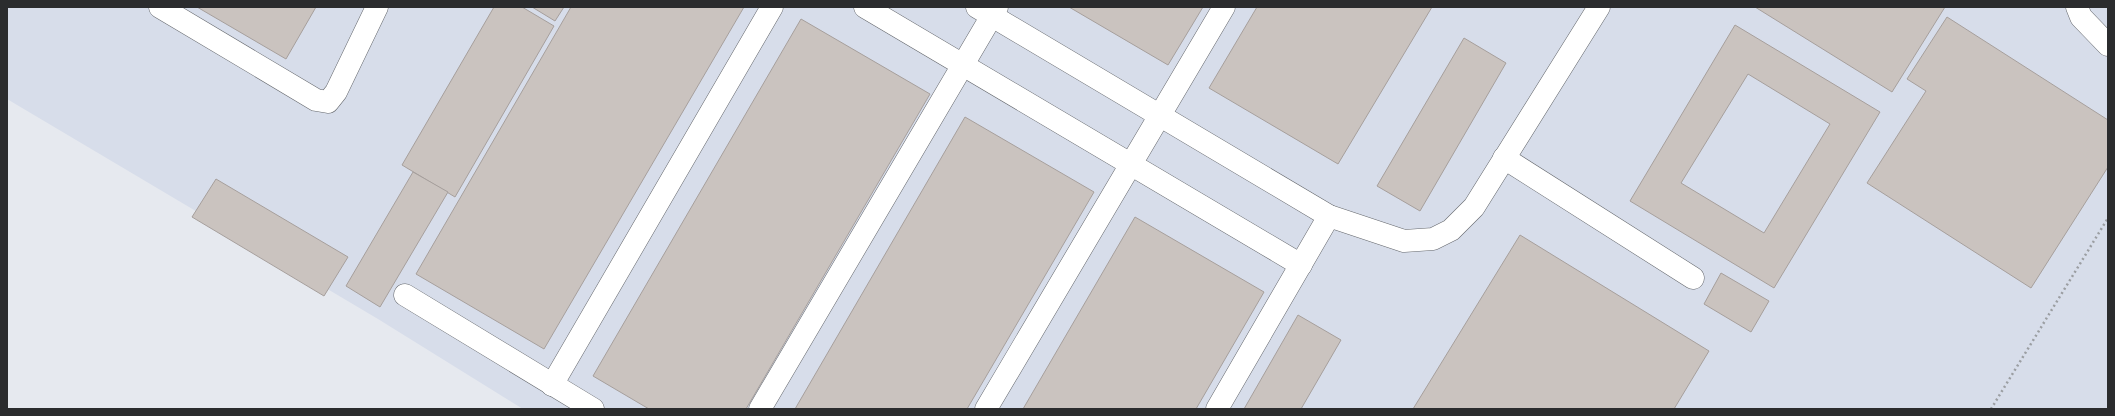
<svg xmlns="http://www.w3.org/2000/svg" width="2115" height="416" viewBox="0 0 2115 416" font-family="'Exo 2',sans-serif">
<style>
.built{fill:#d7ddea}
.building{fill:#cac3bf;stroke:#a69f9c;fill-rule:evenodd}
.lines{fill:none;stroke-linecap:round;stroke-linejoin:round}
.minor-casing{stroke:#65686d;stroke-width:23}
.path{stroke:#9b9ea2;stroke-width:2.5;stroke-dasharray:2 3;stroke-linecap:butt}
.minor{stroke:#fff;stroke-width:22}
</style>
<rect width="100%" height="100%" fill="#e6e9ef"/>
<polygon class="built" points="7,7 2108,7 2108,409 523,409 378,319 7,99"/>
<g class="building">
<polygon points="197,7 316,7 286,59"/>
<polygon points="494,7 522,7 554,26 455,197 402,165"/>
<polygon points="532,7 564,7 555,21"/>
<polygon points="571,7 744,7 544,349 416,274"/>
<polygon points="1069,7 1203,7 1168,65"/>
<polygon points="1257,7 1432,7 1338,164 1209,88"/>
<polygon points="1755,7 1945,7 1892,92"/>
<polygon points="1947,17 2108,120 2108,167 2031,288 1867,183 1926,91 1907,79"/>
<polygon points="801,19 930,94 746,409 649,409 593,376"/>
<path d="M1735 25 1880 112 1774 288 1630 201ZM1748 74 1830 124 1764 233 1681 183Z"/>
<polygon points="1464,38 1506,63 1420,211 1377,186"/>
<polygon points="965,117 1094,192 967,409 795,409"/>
<polygon points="413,172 448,192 380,307 346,286"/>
<polygon points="216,179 348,257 324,296 192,217"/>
<polygon points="1135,217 1264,292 1196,409 1023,409"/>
<polygon points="1520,235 1709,351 1674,409 1413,409"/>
<polygon points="1721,273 1769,301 1751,332 1704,304"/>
<polygon points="1298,315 1341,340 1301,409 1244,409"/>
</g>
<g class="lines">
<defs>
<g id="minor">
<polyline points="160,7 316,100 328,102 336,92 377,7"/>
<polyline points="865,7 1301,265"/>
<polyline points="977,7 1329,216 1404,241 1433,239 1451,230 1474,207 1599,7"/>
<polyline points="2077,7 2081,17 2108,45"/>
<polyline points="1504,158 1693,278"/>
<polyline points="405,295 593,409"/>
<polyline points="552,385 772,7"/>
<polyline points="760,409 997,7"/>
<polyline points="986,409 1224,7"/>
<polyline points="1217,409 1329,216"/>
</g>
</defs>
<use href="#minor" class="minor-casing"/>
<polyline class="path" points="1991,409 2108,218"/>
<use href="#minor" class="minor"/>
</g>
<rect width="2115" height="416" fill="none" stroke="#2b2c2e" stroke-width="16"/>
</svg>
